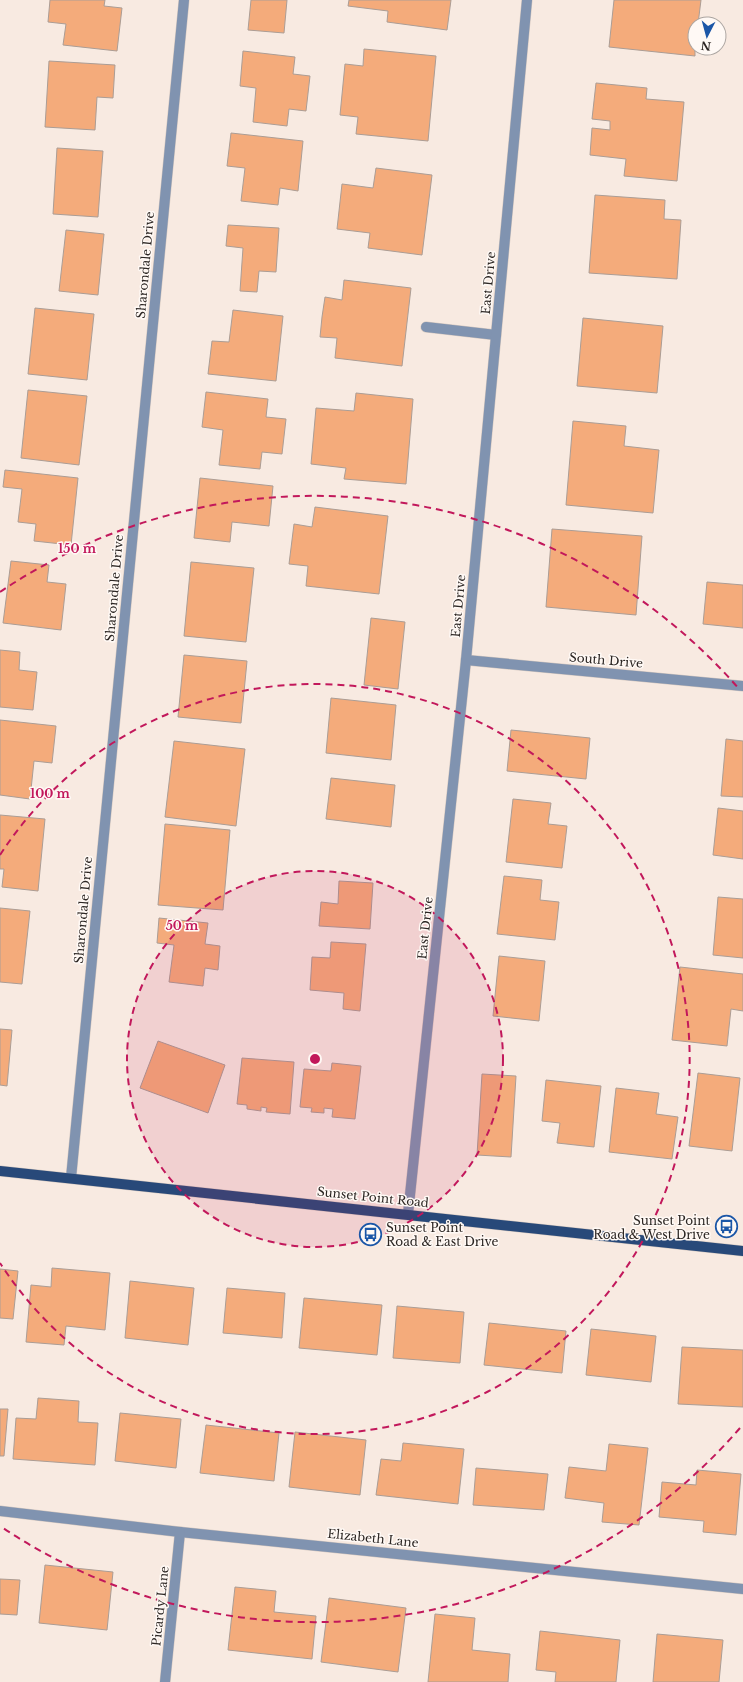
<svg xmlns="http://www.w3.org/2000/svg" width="743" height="1682" viewBox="0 0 743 1682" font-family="'Libre Baskerville',serif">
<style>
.building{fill:#f4ab7b;stroke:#ab9d95}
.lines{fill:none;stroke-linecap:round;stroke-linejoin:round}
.minor-casing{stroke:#d3c7bf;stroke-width:11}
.major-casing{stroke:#d3c7bf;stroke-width:11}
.minor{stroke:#8093b0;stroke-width:10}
.major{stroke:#284979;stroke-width:10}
.ring{fill:none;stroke:#c2185b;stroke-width:2;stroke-dasharray:7 5}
.labels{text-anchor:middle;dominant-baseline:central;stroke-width:3;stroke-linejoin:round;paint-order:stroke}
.street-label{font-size:12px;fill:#2c2623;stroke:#fff9f5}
.poi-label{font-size:12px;fill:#2c2623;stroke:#fff9f5;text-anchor:end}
.centre{fill:#c2185b;stroke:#fff9f5;stroke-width:2}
.ring-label{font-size:12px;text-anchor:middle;font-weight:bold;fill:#c2185b;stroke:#fff9f5;stroke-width:3;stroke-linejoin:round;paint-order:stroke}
</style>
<rect width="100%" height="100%" fill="#f8eae1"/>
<g class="building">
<polygon points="50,0 105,0 104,6 122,8 117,51 63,45 66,24 48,22"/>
<polygon points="251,0 287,0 284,33 248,30"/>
<polygon points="349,0 451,0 447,30 387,22 388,11 348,6"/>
<polygon points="614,0 701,0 698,24 695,24 695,56 609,47"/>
<polygon points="364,49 436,56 428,141 356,134 358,117 340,115 345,64 363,66"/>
<polygon points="243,51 295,57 293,74 310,76 306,111 289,109 287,126 253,122 256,88 240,86"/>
<polygon points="49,61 115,65 113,98 97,97 95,130 45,127"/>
<polygon points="596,83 647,88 646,99 684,102 677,181 624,176 626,159 590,155 592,128 610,130 610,121 592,119"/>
<polygon points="231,133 303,141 298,191 280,188 278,205 241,201 245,168 227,166"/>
<polygon points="57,148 103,151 98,217 53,214"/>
<polygon points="376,168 432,175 422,255 368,248 370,233 337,229 342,184 373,188"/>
<polygon points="595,195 665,200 664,219 681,220 677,279 589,273"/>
<polygon points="228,225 279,228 276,272 259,271 257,292 240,291 243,248 226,246"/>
<polygon points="66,230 104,234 98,295 59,291"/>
<polygon points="344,280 411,288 402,366 335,358 337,338 320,337 322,317 325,297 342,300"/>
<polygon points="35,308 94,314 87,380 28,374"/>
<polygon points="233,310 283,316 276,381 208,374 212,341 229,342"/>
<polygon points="583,318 663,326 657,393 577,386"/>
<polygon points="28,390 87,396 79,465 21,458"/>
<polygon points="206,392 268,399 266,417 286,419 282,454 262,452 260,469 219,465 223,430 202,427"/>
<polygon points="356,393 413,399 406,484 344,479 346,468 311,464 316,408 354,411"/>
<polygon points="573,421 626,426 624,446 659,450 653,513 566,505"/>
<polygon points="5,470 78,478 71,545 34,541 36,524 18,522 22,489 3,487"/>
<polygon points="200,478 273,486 269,526 232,522 230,542 194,538"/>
<polygon points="315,507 388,516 379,594 306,586 308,566 289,564 294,524 312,527"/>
<polygon points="552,529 642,536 636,615 546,607"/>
<polygon points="11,561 49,565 47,582 66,584 61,630 3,623"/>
<polygon points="191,562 254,568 246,642 184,636"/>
<polygon points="707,582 743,585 743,628 703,624"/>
<polygon points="371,618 405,622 398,689 364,685"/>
<polygon points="0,650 20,652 19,670 37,672 33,710 0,707"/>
<polygon points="184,655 247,661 241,723 178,717"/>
<polygon points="331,698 396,705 391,760 326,753"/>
<polygon points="0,720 56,726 52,763 34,761 30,799 0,795"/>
<polygon points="511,730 590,738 586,779 507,771"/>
<polygon points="726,739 743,741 743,797 721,796"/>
<polygon points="174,741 245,749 236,826 165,817"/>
<polygon points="331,778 395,785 391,827 326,819"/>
<polygon points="513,799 551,803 548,824 567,826 562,868 506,862"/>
<polygon points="718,808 743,811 743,859 713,855"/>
<polygon points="0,815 45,819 38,891 2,887 4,869 0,869"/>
<polygon points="165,824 230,830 223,910 158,905"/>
<polygon points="504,876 542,880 540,900 559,902 555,940 497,934"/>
<polygon points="339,881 373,883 370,929 319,926 321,902 338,904"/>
<polygon points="718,897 743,899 743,958 713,955"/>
<polygon points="0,908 30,911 22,984 0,982"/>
<polygon points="159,918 208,923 205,944 220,946 218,970 205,968 203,986 169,982 174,945 157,943"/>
<polygon points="331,942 366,944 360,1011 343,1009 344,993 310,990 312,957 330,958"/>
<polygon points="499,956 545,961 539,1021 493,1016"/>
<polygon points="680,967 743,974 743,1011 731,1009 727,1046 672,1040"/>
<polygon points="0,1029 12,1030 7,1086 0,1085"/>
<polygon points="158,1041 225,1065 208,1113 140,1088"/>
<polygon points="242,1058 294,1062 290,1114 266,1112 267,1108 261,1107 261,1111 247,1109 247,1105 237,1104"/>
<polygon points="332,1063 361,1066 355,1119 332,1117 333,1109 324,1108 324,1113 311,1112 312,1108 300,1107 304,1069 331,1071"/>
<polygon points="698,1073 740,1078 732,1151 689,1146"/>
<polygon points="482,1074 516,1076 511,1157 477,1155"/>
<polygon points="546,1080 601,1086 594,1147 557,1143 560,1123 542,1121"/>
<polygon points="616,1088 659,1093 656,1114 678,1117 672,1159 609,1152"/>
<polygon points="52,1268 110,1273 105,1330 66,1326 64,1345 26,1342 31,1285 51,1287"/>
<polygon points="0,1269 18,1271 13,1319 0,1318"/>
<polygon points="130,1281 194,1288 188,1345 125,1338"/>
<polygon points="227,1288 285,1293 282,1338 223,1333"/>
<polygon points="304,1298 382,1305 377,1355 299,1348"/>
<polygon points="397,1306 464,1312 460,1363 393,1358"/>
<polygon points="489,1323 566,1331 562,1373 484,1365"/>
<polygon points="591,1329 656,1336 651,1382 586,1375"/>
<polygon points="682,1347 743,1350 743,1407 678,1404"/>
<polygon points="38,1398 79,1401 78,1422 98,1423 95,1465 13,1459 16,1418 36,1419"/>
<polygon points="0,1409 8,1409 4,1456 0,1456"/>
<polygon points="120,1413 181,1419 176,1468 115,1461"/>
<polygon points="206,1425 279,1433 274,1481 200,1473"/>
<polygon points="295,1432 366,1440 360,1495 289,1487"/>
<polygon points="403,1443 464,1449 458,1504 376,1495 381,1459 401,1461"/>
<polygon points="609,1444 648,1448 639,1525 602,1522 604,1503 565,1498 569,1467 606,1471"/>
<polygon points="476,1468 548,1474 544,1510 473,1505"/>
<polygon points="697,1470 741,1474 736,1535 703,1532 704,1521 659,1517 662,1482 696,1485"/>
<polygon points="45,1565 113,1572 107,1630 39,1623"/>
<polygon points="0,1579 20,1580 17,1615 0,1614"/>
<polygon points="235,1587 276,1591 274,1612 316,1616 312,1659 228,1650"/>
<polygon points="329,1598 406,1608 398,1672 321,1662"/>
<polygon points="435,1614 475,1618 472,1650 510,1654 508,1682 428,1682"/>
<polygon points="540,1631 620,1640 616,1682 555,1682 556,1672 536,1670"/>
<polygon points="657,1634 723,1640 719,1682 653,1682"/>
</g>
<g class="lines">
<defs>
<g id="minor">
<polyline points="426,327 496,335"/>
<polyline points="466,660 743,686"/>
<polyline points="71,1178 184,0"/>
<polyline points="408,1214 466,660 527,0"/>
<polyline points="0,1511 180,1532 743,1589"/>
<polyline points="165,1682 180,1532"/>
</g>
<polyline id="major" points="0,1171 743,1251"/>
</defs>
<use href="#minor" class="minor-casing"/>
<use href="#major" class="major-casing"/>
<use href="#minor" class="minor"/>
<use href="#major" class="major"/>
</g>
<circle cx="315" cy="1059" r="188" fill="#c2185b" fill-opacity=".12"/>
<g class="ring">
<circle cx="315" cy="1059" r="188"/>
<path d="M0 855A375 375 0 1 1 0 1263"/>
<path d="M740 1428A563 563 0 0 1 0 1526M0 592A563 563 0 0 1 740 690"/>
</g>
<defs>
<symbol id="bus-ring" viewBox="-11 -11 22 22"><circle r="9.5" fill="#fff9f5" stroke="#1b56a7" stroke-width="1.5"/><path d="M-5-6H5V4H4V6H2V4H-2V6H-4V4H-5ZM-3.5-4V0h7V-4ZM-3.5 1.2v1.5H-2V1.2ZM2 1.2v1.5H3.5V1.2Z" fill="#1b56a7"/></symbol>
</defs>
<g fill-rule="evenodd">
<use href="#bus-ring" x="714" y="1214" width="25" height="25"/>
<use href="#bus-ring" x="358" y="1222" width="25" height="25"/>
</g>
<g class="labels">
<g class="street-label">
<text transform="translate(145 265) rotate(-85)">Sharondale Drive</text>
<text transform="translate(488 283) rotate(-85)">East Drive</text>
<text transform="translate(114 588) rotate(-85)">Sharondale Drive</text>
<text transform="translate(458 606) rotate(-85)">East Drive</text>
<text transform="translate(606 660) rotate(5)">South Drive</text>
<text transform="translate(83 910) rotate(-85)">Sharondale Drive</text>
<text transform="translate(425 928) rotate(-84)">East Drive</text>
<text transform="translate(373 1197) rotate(6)">Sunset Point Road</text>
<text transform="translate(373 1538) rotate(6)">Elizabeth Lane</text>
<text transform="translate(160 1606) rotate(-84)">Picardy Lane</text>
</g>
<g class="poi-label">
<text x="710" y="1220">Sunset Point<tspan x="710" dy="14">Road &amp; West Drive</tspan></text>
<text x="386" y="1227" text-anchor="start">Sunset Point<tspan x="386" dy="14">Road &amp; East Drive</tspan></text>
</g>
</g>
<circle cx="315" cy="1059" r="6" class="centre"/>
<g class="ring-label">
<text x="77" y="553">150 m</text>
<text x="50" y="798">100 m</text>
<text x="182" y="930">50 m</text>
</g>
<g transform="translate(707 36) rotate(186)"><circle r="19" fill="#fff9f5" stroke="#aba5a1"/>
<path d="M0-3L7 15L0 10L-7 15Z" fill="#1b56a7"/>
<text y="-6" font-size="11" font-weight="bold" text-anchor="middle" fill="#2c2623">N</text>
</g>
</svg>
